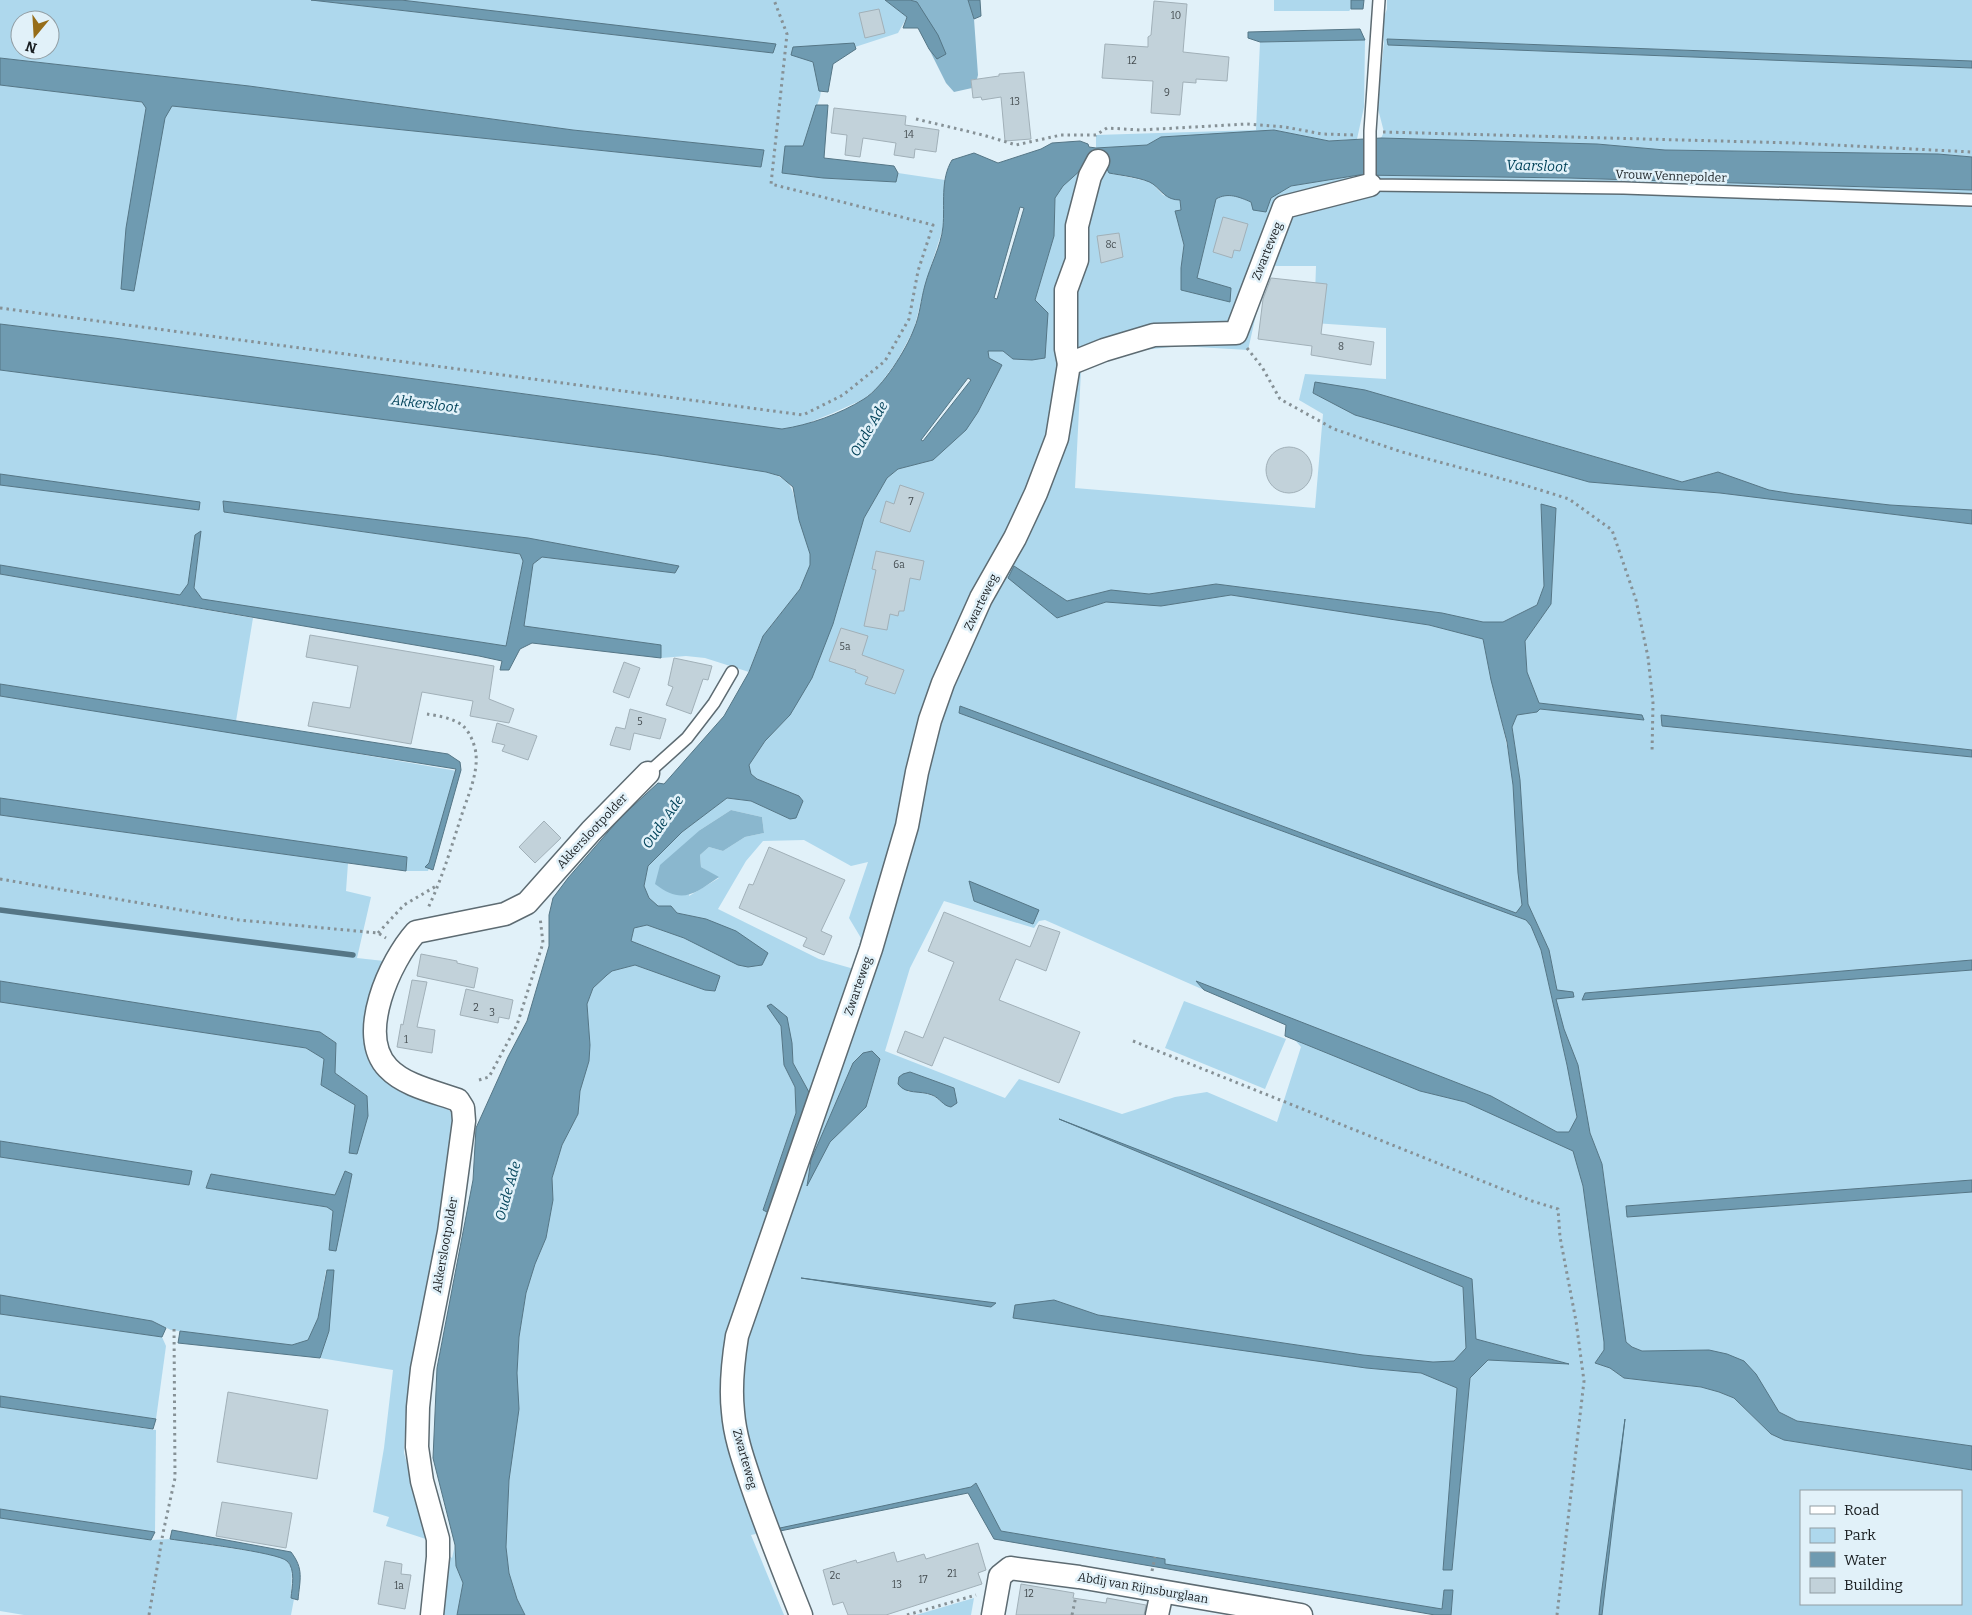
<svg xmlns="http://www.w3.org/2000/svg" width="1972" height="1615" viewBox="0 0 1972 1615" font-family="Bitter,serif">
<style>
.green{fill:#aed8ed;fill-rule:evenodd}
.forest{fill:#8ab7ce}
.water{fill:#6f9bb1;stroke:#557686;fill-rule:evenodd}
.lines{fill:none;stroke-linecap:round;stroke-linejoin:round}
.stream{stroke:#557686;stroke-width:5.5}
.building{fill:#c2d2da;stroke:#a1b0b8}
.service-casing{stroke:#5d6b72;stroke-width:14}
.minor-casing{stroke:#5d6b72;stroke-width:25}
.path{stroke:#869196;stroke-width:3;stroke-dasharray:2.5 4;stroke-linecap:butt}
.service{stroke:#fff;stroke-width:11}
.minor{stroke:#fff;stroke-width:22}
.labels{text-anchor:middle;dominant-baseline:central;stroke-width:5;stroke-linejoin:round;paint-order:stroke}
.number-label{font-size:10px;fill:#434b4f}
.street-label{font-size:12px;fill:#191e21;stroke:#e1f1f9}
.water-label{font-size:14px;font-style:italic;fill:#004259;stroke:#e1f1f9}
</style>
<rect width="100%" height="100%" fill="#e1f1f9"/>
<g class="green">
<path d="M0 0H311L773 53 775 44 401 0H885L907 17 898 33 855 47 854 43 792 55 813 62 821 91 820 97 803 146 782 173 823 178 896 182 898 173 945 180 943 228 925 285 914 329 897 361 878 387 864 399 833 413 798 427 782 429 114 338 0 324V85L172 106 761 167 764 150 573 130 249 86 0 58ZM20 20H50V50H20Z"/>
<polygon points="1274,0 1351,0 1351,9 1349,11 1274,11"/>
<polygon points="1387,0 1972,0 1972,61 1387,39 1388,45 1972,68 1972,157 1938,154 1665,150 1597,144 1381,138 1384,132 1377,105 1384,43 1382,22 1387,9"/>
<polygon points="1365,40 1364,107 1357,139 1329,141 1274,130 1161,137 1147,145 1096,148 1096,135 1256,130 1260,42"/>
<path d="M1101 158 1109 173 1151 182 1163 195 1180 200 1181 210 1175 211 1184 245 1181 268V290L1230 302 1231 288 1197 278 1216 199 1223 195 1237 196 1251 202 1271 198 1291 186 1359 175 1568 178 1972 190V510L1890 505 1794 494 1769 490 1718 472 1682 482 1365 390 1341 388 1313 393 1355 415 1589 482 1720 493 1972 524V750L1661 716 1662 726 1972 757V960L1585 993 1583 999 1972 970V1180L1626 1206 1628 1217 1972 1192V1446L1797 1421 1779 1412 1770 1399 1709 1350 1642 1351 1632 1347 1626 1342 1602 1164 1590 1133 1578 1065 1564 1029 1555 998 1573 997 1557 990 1549 950 1528 904 1520 780 1512 727 1517 715 1537 712 1540 709 1644 720 1641 715 1539 703 1527 672 1525 641 1551 604 1556 507 1541 505 1544 586 1537 605 1503 622H1483L1442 613 1216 584 1149 594 1111 590 1067 601 1015 567 1057 618 1106 602 1161 606 1231 595 1429 625 1483 639C1492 687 1507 734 1513 783 1519 823 1517 865 1522 905L1516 913 960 706 959 713 1526 920 1531 926 1541 950 1567 1065 1577 1117 1570 1133 1557 1132 1491 1096 1198 982 1204 990 1045 920 1039 921 1034 928 944 901 910 968 885 1051 1005 1098 1019 1079 1122 1114 1175 1097 1207 1092 1277 1122 1301 1047 1295 1040 1420 1091 1465 1102 1574 1151 1583 1186 1604 1342V1350L1595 1363 1610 1368 1624 1378 1701 1387 1719 1392 1734 1398 1771 1434 1784 1440 1972 1470V1615H1602L1606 1570 1599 1615H1451L1452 1590H1444L1442 1609 1164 1564 1165 1559 1001 1531 976 1483 971 1487 751 1535 784 1615H525L517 1599 509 1573 506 1547 509 1480 519 1337 526 1293 535 1264 546 1238 553 1200 552 1178 562 1145 578 1114 580 1091 589 1061 590 1045 587 1004 593 988 607 975 612 971 635 965 705 990H715L720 976 631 941 634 928 647 925 684 938 748 967 762 964 768 953 706 919 677 913 671 906H658L649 898 644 886 648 866 682 832 727 798 751 801 790 819 803 801 799 796 757 779 751 774 749 765 765 741 790 715 833 624 864 518 887 478 898 469 933 460 978 412 1002 365 989 358 988 351H1003L1013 359 1032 360 1035 300 1054 236 1055 198 1063 186 1083 168ZM1267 266H1316L1314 323 1386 328V379L1305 374 1299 400 1323 414 1315 508 1075 488 1081 371 1116 353 1180 346 1248 350ZM731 810 762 817 764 833 745 837 723 851 709 847 700 855 701 867 719 878 689 896 700 830ZM804 840 851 866 868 862 849 918 861 938 854 969 819 959 718 909 746 861 763 841ZM781 1026 792 1043 793 1063 810 1094 769 1213 763 1210 796 1113 795 1087 784 1065ZM880 1059 866 1107 830 1142 807 1184 811 1160 853 1063ZM910 1072 954 1088 941 1101C931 1093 921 1092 908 1092ZM1090 1132 1471 1279 1475 1339 1566 1363 1488 1360 1470 1378 1452 1570H1443L1457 1388 1421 1373 1366 1368 1013 1317 1054 1300 1098 1315 1363 1355 1433 1362 1454 1361 1466 1348 1463 1287ZM1801 1491H1961V1604H1801Z"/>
<path d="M0 370 658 455 766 472C793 480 792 487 798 513 801 529 814 549 810 565 804 593 778 612 764 636 757 647 754 660 749 672L705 658 686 656 661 658V645L523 626 533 564 542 557 675 573 679 566 528 538 223 501 224 512 520 554 523 561 506 646 202 599 194 588 201 532 195 535 188 587 180 595 0 565V485L198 510 200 503 0 474Z"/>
<polygon points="0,574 253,618 236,721 0,684"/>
<polygon points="0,696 254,736 457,771 429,863 426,867 429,868 428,871 406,871 407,857 0,798"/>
<path d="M0 815 348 863 346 891 371 897 357 958 384 961 368 1048 376 1072 400 1086 443 1104 454 1115 457 1126 406 1411 404 1453 423 1519 432 1541 386 1526 389 1517 373 1512 384 1448 393 1370 320 1358 329 1331 326 1270 318 1318 308 1340 292 1345 171 1330 152 1321 0 1296V1155L188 1185 191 1172 0 1141V1002L306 1048 324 1059 321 1085 355 1104 349 1153 357 1154 367 1096 335 1073 336 1043 320 1032 0 981ZM345 1171 352 1174 336 1250H329L333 1211 327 1207 206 1188 211 1174 335 1195Z"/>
<polygon points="1184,1001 1286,1039 1265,1089 1165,1048"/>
<polygon points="0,1314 162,1337 166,1346 156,1419 0,1396"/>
<polygon points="0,1407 156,1430 155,1532 0,1509"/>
<polygon points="0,1518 151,1540 170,1539 269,1554 286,1560 292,1568 291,1598 294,1599 291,1615 24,1615 0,1611"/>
<polygon points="455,1545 456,1566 463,1583 457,1615 437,1615 444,1552 452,1558"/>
<polygon points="974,1598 971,1615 916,1615"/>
</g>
<g class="forest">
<polygon points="910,0 968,0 974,19 978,75 977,79 971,80 972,88 954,92 946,83 929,49 937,59 923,13 917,2"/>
<path d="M731 810 762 817 764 833 745 837 723 851 709 847 700 855 701 867 719 877C694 894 682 905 655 884L660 865 700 830Z"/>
</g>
<g class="water">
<polygon points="311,0 401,0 776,44 773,53"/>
<polygon points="885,0 910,0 917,2 938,35 946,54 937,59 929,49 918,28 903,28 907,17"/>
<polygon points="968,0 980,0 981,16 974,19"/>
<polygon points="1351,0 1364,0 1363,9 1351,9"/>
<polygon points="1360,29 1365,40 1260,42 1248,38 1248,32"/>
<polygon points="1387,39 1972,61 1972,68 1388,45"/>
<polygon points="854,43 856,49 833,64 828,92 819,91 813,62 791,55 793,47"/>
<polygon points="0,58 249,86 573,130 764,150 761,167 172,106 165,118 134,291 121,289 126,228 146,108 142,102 0,85"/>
<polygon points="816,105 828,105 824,158 894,166 898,173 896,182 823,178 782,173 785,146 803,146"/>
<path d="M1274 130 1329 141 1381 138 1597 144 1665 150 1938 154 1972 157V190L1568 178 1359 175 1291 186 1271 198 1266 212 1253 210 1251 202C1239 197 1228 192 1216 199L1197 278 1231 288 1230 302 1181 290V268L1184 245 1175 211 1181 210 1180 200C1166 200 1162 191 1153 184 1145 178 1119 175 1109 173L1101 158 1083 168 1063 186 1055 198 1054 236 1035 300 1048 313 1045 358 1032 360 1013 359 1003 351H988L989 358 1002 365 978 412 966 430 933 460 898 469 887 478 864 518 833 624 812 678 790 715 765 741 749 765 751 774 757 779 799 796 803 801 796 818 790 819 751 801 727 798 682 832 648 866 644 886 649 898 658 906H671L677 913 706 919 736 931 768 953 762 965 748 967 738 965 684 938 647 925 634 928 631 941 720 976 715 991 705 990 635 965 612 971 607 975 593 988 587 1004 590 1045 589 1061 580 1091 578 1114 562 1145 552 1178 553 1200 546 1238 535 1264 526 1293 519 1337 517 1373 519 1409 509 1480 506 1547 509 1573 517 1599 525 1615H457L463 1583 456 1566 455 1545 433 1458 437 1368 473 1180 476 1128 508 1057 527 1021 549 946V915L553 898 568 878 621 817 658 783 664 784 724 716 749 672 763 636 800 589 810 565V554L799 520 793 487 780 476 766 472 658 455 0 370V324L114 338 782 429C809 425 840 414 864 399 883 387 906 350 914 329 920 315 921 299 925 285 930 266 941 246 943 227 945 204 940 180 952 160L974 153 998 163 1041 149 1052 143 1080 141 1088 144 1089 147 1096 148 1147 145 1161 137ZM1020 207 1024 208 997 299 994 298ZM968 378 971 380 923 441 921 440Z"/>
<polygon points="1315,382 1365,390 1682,482 1718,472 1769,490 1794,494 1890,505 1972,510 1972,524 1720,493 1589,482 1355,415 1313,393"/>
<polygon points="0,474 200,502 199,510 0,485"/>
<polygon points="223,501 528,538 679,566 675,573 542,557 533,564 524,626 661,645 661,658 532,643 520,649 509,670 500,670 502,661 479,656 0,574 0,565 180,595 188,584 195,535 201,531 194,588 202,599 506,646 523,561 520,554 224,512"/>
<polygon points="1541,504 1556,508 1551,604 1525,641 1527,672 1539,703 1642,715 1644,720 1540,709 1537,712 1517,715 1512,727 1520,780 1528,904 1549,950 1557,990 1573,992 1574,997 1556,999 1564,1029 1578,1065 1590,1133 1602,1164 1626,1342 1632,1347 1642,1351 1709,1350 1727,1354 1744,1361 1756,1374 1779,1412 1797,1421 1972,1446 1972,1470 1784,1440 1771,1434 1734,1398 1719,1392 1701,1387 1624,1378 1610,1368 1595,1363 1604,1350 1604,1342 1583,1186 1573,1151 1465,1102 1420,1091 1285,1036 1286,1025 1204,990 1196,981 1491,1096 1557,1132 1569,1132 1577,1117 1567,1065 1541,950 1531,926 1526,920 959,713 960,706 1516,913 1522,905 1518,873 1513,785 1507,742 1491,680 1483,639 1429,625 1231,595 1161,606 1106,602 1057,618 1008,578 1014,566 1067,601 1111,590 1149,594 1216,584 1442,613 1483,622 1503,622 1537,605 1544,586"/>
<polygon points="0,684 448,754 460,762 461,770 433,870 425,867 429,863 456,769 0,696"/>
<polygon points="1661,715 1972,750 1972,757 1662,726"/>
<polygon points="0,798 407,857 406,871 0,815"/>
<polygon points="969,881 1039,910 1033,924 974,901"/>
<polygon points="1972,960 1972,970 1582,1000 1585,993"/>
<polygon points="0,981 320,1032 336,1043 335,1073 367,1096 368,1116 357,1154 349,1153 355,1105 321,1085 324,1059 306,1048 0,1002"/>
<polygon points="771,1004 787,1017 792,1043 793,1063 810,1094 769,1213 763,1210 796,1113 795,1087 784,1065 781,1026 767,1006"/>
<polygon points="872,1051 880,1059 866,1107 830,1142 807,1186 811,1160 853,1063 863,1053"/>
<path d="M910 1072 954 1088 957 1103 951 1107C943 1106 940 1098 932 1095 920 1090 906 1095 898 1084L899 1077 903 1074Z"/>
<polygon points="1059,1119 1472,1279 1476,1339 1569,1364 1488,1360 1470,1378 1452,1570 1443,1570 1457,1388 1421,1373 1366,1368 1013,1318 1015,1305 1054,1300 1098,1315 1363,1355 1433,1362 1454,1361 1466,1348 1463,1287"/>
<polygon points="0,1141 192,1171 189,1185 0,1157"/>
<polygon points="345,1171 352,1174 336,1251 329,1250 333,1211 327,1207 206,1188 211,1174 335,1195"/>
<polygon points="1972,1180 1972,1192 1627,1217 1626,1206"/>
<polygon points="327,1270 334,1270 329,1331 320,1358 178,1343 180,1331 292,1345 308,1340 318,1318"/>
<polygon points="801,1278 996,1303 991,1307"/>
<polygon points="0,1295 152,1321 166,1328 162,1337 0,1314"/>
<polygon points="0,1396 156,1419 153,1429 0,1407"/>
<polygon points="1625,1419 1602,1615 1599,1615 1601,1596"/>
<polygon points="976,1483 1001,1531 1165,1559 1165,1564 1442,1609 1444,1590 1453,1590 1451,1615 1435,1615 994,1539 968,1493 780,1531 780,1528 971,1487"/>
<polygon points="0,1509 13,1511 155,1532 151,1540 0,1518"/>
<path d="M172 1530 291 1552C304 1569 300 1579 298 1600L291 1598C292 1587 296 1569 287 1561 277 1552 189 1542 170 1539Z"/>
</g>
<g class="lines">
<polyline class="stream" points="0,910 353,955"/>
</g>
<g class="building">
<polygon points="1154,1 1187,4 1183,52 1229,57 1227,81 1196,79 1196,83 1183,82 1180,115 1151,113 1153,81 1102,78 1105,44 1148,47 1148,37 1151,35"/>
<polygon points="879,9 885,33 865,38 859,13"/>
<polygon points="1024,72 1031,139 1005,141 1001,97 982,100 981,97 973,98 971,80 999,76 999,74"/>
<polygon points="834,108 906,116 905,125 939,130 936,152 915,149 914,158 894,155 896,143 863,138 860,157 845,155 847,135 831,133"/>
<polygon points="1223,217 1248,224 1240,251 1234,250 1232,258 1213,252"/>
<polygon points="1119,233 1123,257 1101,263 1097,236"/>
<polygon points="1271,278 1327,284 1321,334 1374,342 1371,365 1311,355 1312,346 1258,339 1263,299"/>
<circle cx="1289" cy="470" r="23"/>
<polygon points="900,485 924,493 910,532 880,522 886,501 894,504"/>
<polygon points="876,551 924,561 920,580 910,578 904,611 899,611 898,616 890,614 887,630 864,626 876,570 872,569"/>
<polygon points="841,628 868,636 862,655 904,670 895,694 865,684 868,677 855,672 856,670 829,661"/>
<polygon points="310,635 494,666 489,699 514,709 509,723 470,716 473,701 422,692 411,744 308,726 313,702 350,708 358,666 306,657"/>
<polygon points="674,658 712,666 708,680 703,679 691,714 666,705 673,687 668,685"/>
<polygon points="624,662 640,668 629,698 613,692"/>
<polygon points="630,709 666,719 660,739 634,733 630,750 610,745 616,727 625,729"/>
<polygon points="497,723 537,736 528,760 502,751 505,745 492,742"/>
<polygon points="544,821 561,838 535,863 519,847"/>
<polygon points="769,847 845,880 821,931 832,936 824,955 803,946 807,938 739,908 749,884 753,885"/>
<polygon points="944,912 1030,947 1039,925 1060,932 1046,971 1016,959 999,1000 1080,1032 1059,1083 944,1037 932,1066 897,1052 905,1031 923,1038 954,962 928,951"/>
<polygon points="421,954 457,961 457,963 478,968 474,988 417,976"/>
<polygon points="412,980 427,982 417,1027 435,1030 432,1053 397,1047 401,1024 403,1025"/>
<polygon points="466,989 513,1000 509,1019 499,1017 498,1023 460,1015"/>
<polygon points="228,1392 328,1410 317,1479 217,1462"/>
<polygon points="222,1502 292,1513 286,1548 216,1536"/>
<polygon points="978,1543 986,1570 978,1573 982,1584 886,1615 848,1615 843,1602 833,1605 823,1570 856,1560 857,1563 894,1552 897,1562 924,1554 926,1559"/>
<polygon points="385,1561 402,1564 401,1574 411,1575 405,1609 378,1604"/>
<polygon points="1021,1584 1074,1593 1073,1598 1106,1603 1107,1598 1146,1605 1144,1615 1016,1615"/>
</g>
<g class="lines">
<defs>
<g id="service">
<polyline points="1379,0 1370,131 1370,185 1624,188 1972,200"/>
<polyline points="648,773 687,738 714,703 732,672"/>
</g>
<g id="minor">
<polyline points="1069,364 1066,349 1066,290 1077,260 1077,226 1090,176 1098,161"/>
<path d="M432 1615 438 1557V1539L422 1481 417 1447 418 1407 422 1369 449 1232 464 1121 463 1108 458 1100C436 1092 405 1086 388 1068 356 1035 390 961 416 932L505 914 527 903 591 831 648 773"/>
<path d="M801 1615C784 1572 767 1530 752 1486 744 1462 735 1438 733 1412 730 1386 733 1361 737 1336L871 949 907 826 917 772 930 720 943 683 981 598 1015 538 1036 493 1057 438 1069 364 1104 350 1154 335 1236 333 1284 207 1370 185"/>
<polyline points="993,1615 1000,1576 1010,1568 1079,1577 1301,1615"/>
<polyline points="1157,1615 1162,1592"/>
</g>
</defs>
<use href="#service" class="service-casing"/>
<use href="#minor" class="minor-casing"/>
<g class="path">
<polyline points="916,119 983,135 1016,145 1061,135 1096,135 1107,128 1141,130 1246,124 1285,127 1322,134 1355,135"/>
<polyline points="1383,132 1794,143 1972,152"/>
<polyline points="0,308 803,415 843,395 885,361 909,319 918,271 933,225 771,184 787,34 774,0"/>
<polyline points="1247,348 1262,367 1280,399 1334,429 1402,452 1521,484 1569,499 1612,530 1636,600 1648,657 1653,703 1652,753"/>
<path d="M427 714C438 716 454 718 463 726 470 732 475 745 476 754 478 775 467 798 461 817 451 848 442 879 428 908"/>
<polyline points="0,879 239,920 378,933 386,938"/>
<polyline points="378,933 404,905 438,885"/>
<polyline points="1133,1041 1532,1201 1558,1209 1560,1237 1576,1321 1584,1381 1557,1615"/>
<polyline points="479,1080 489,1077 517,1025 543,943 540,917"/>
<polyline points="1152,1571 1155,1557"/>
<polyline points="149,1615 163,1533 175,1478 174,1326"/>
<polyline points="907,1615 976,1595"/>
<polyline points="1072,1615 1076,1596"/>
</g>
<use href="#service" class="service"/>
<use href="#minor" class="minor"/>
</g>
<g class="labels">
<g class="number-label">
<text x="1176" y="16">10</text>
<text x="1132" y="61">12</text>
<text x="1167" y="93">9</text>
<text x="1015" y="102">13</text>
<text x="909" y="135">14</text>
<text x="1111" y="245">8c</text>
<text x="1341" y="347">8</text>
<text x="911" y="502">7</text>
<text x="899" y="565">6a</text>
<text x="845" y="647">5a</text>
<text x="640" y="722">5</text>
<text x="476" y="1008">2</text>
<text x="492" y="1013">3</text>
<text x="406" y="1040">1</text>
<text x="952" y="1574">21</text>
<text x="835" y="1576">2c</text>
<text x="923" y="1580">17</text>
<text x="897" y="1585">13</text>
<text x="399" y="1586">1a</text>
<text x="1029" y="1594">12</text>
</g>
<g class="street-label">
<text transform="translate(1671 176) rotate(2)">Vrouw Vennepolder</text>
<text transform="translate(1267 251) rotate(-68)">Zwarteweg</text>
<text transform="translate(981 602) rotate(-64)">Zwarteweg</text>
<text transform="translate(592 831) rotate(-47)">Akkerslootpolder</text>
<text transform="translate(858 986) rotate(-71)">Zwarteweg</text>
<text transform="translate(445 1245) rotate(-80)">Akkerslootpolder</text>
<text transform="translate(745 1459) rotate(74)">Zwarteweg</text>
<text transform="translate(1143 1588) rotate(10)">Abdij van Rijnsburglaan</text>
</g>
<g class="water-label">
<text transform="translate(1537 166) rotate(2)">Vaarsloot</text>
<text transform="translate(425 404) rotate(7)">Akkersloot</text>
<text transform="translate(869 429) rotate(-60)">Oude Ade</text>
<text transform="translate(663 822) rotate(-55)">Oude Ade</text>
<text transform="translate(508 1191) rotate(-74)">Oude Ade</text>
</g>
</g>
<rect x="1800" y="1490" width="162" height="115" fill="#e1f1f9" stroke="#919da3"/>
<rect x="1810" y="1506" width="25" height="8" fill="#ffffff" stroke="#919da3"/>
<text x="1844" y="1515" font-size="15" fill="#191e21">Road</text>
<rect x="1810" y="1528" width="25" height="15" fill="#aed8ed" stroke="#919da3"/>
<text x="1844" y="1540" font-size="15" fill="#191e21">Park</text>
<rect x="1810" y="1552" width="25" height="15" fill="#6f9bb1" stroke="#919da3"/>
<text x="1844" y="1565" font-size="15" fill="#191e21">Water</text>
<rect x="1810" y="1578" width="25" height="15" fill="#c2d2da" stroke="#919da3"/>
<text x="1844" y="1590" font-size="15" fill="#191e21">Building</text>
<g transform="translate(35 35) rotate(198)"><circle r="24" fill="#e1f1f9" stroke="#919da3"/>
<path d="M0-4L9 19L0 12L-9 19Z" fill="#966d19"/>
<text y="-8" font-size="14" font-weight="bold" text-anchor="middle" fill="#191e21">N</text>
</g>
</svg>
